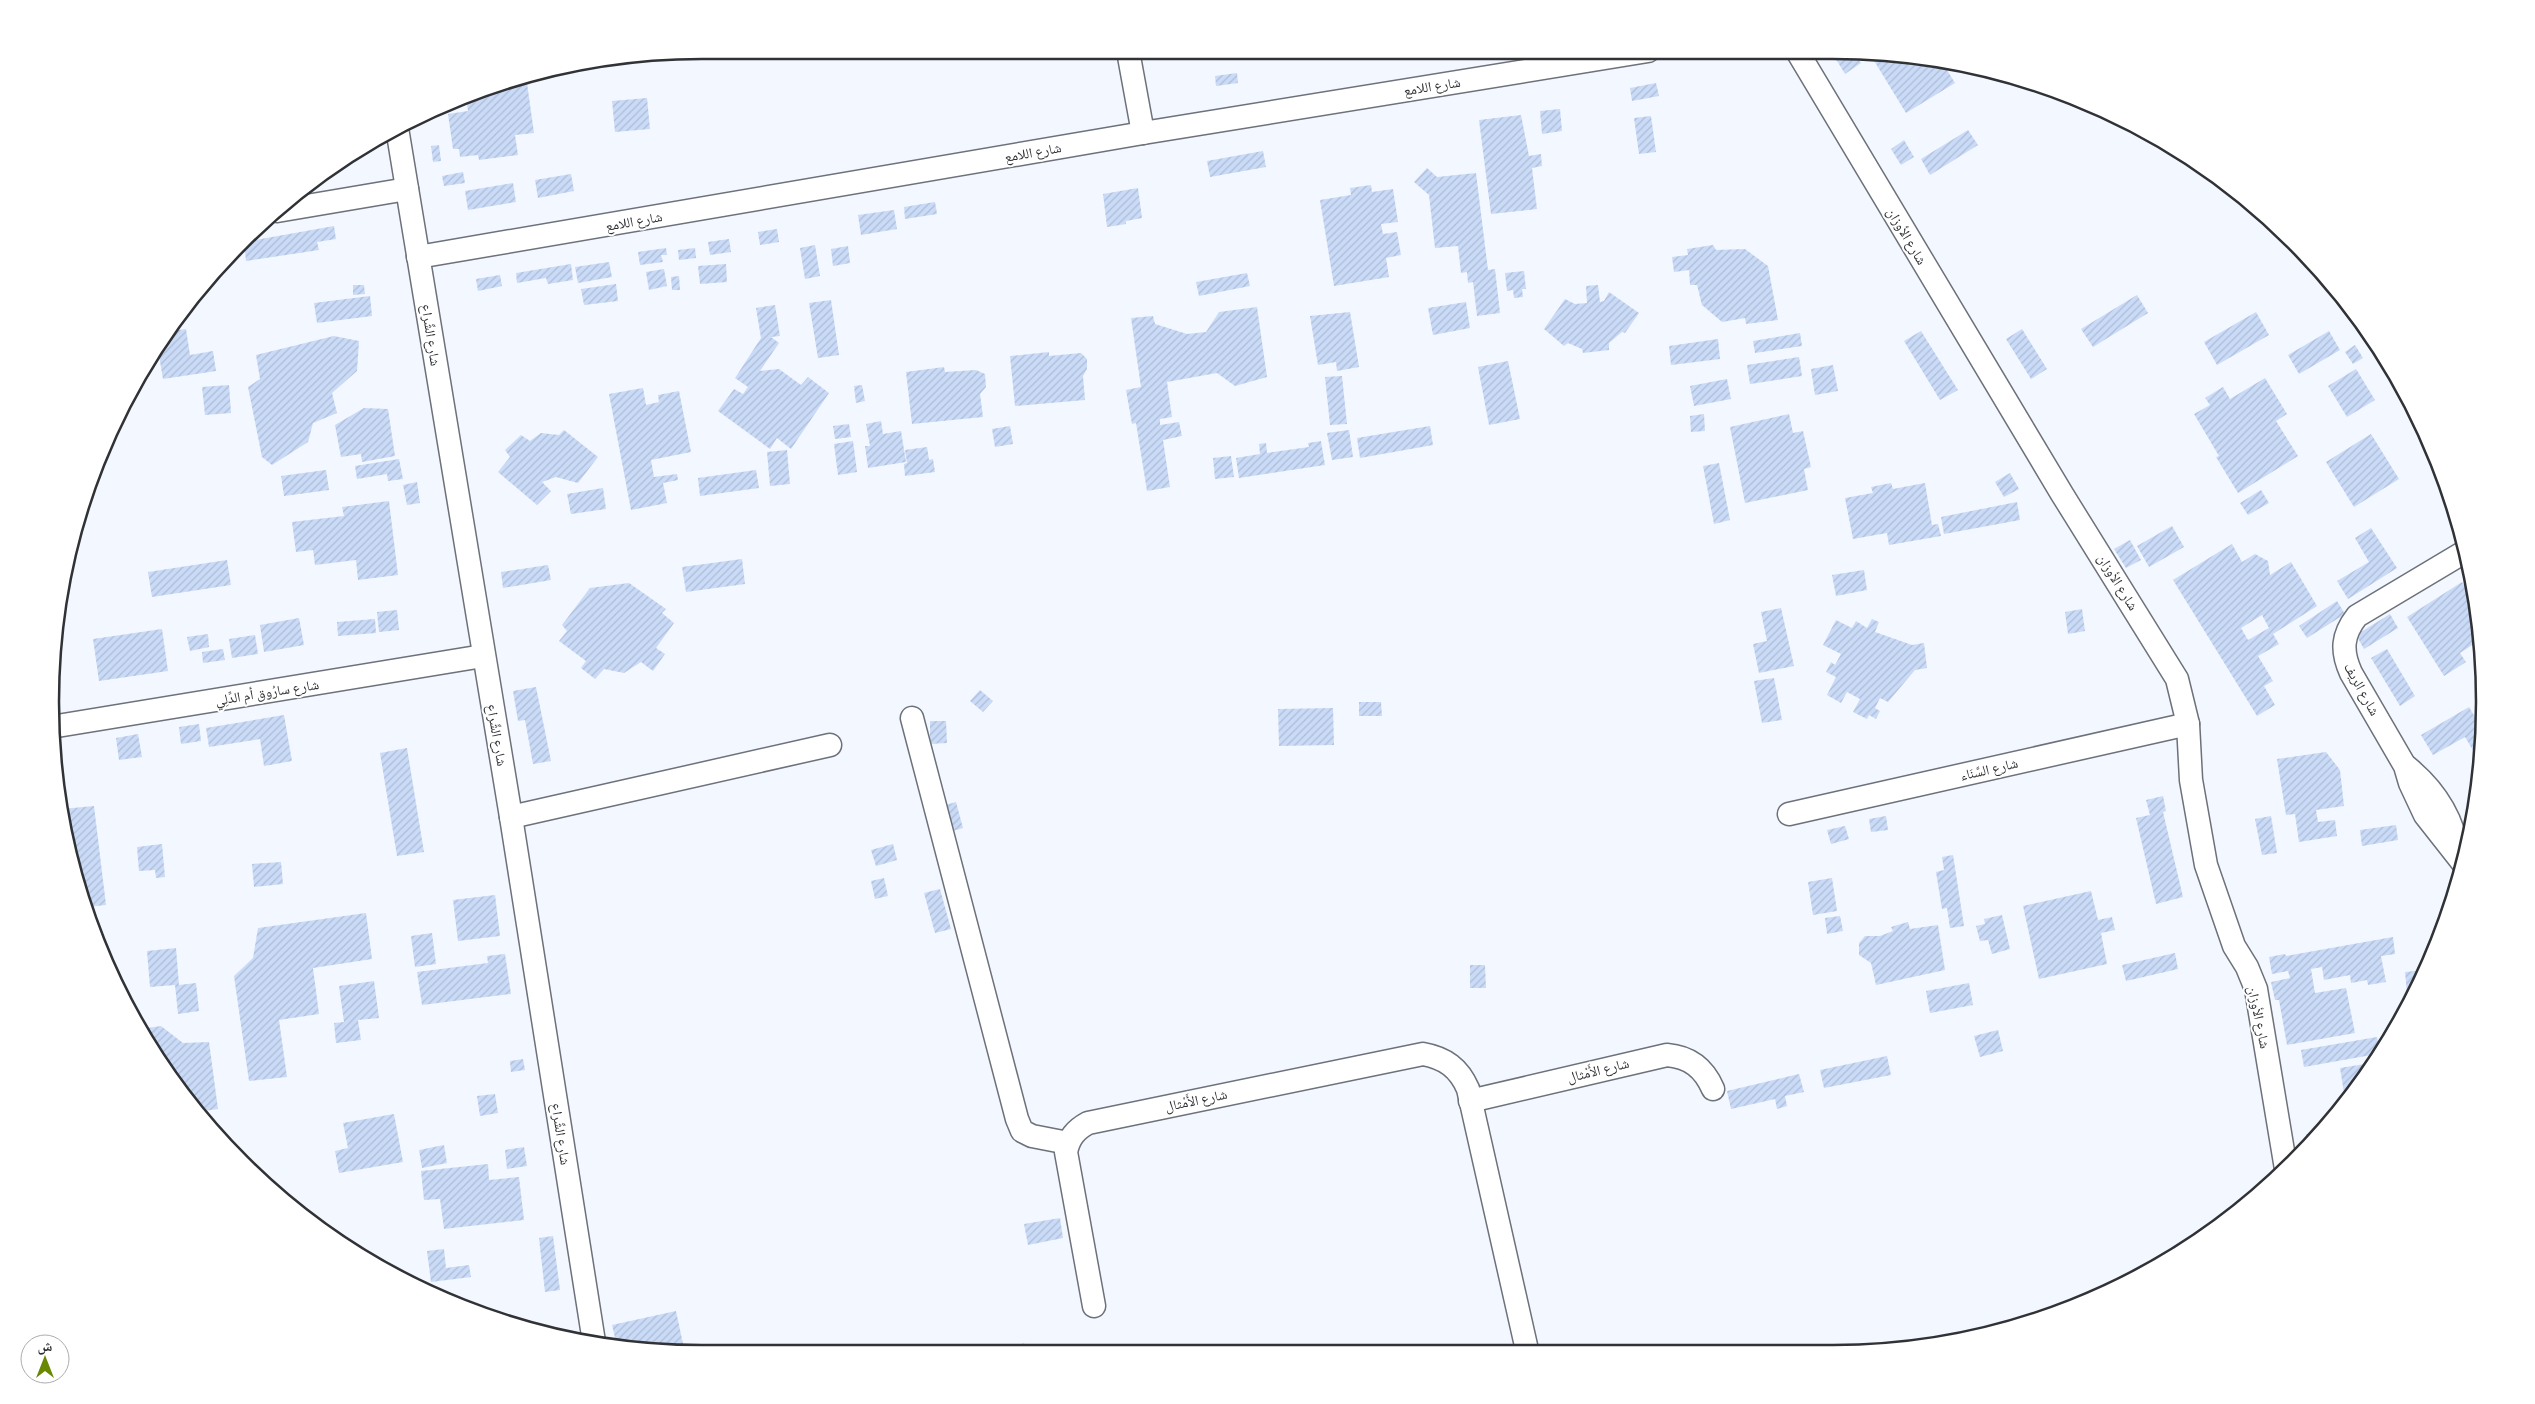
<svg xmlns="http://www.w3.org/2000/svg" width="2535" height="1404" viewBox="0 0 2535 1404" font-family="'PT Sans Narrow','Noto Naskh Arabic',sans-serif">
<style>
.building{fill:url(#building-hatch);fill-rule:evenodd}
.lines{fill:none;stroke-linecap:round;stroke-linejoin:round}
.minor-casing{stroke:#6d7179;stroke-width:25}
.minor{stroke:#fff;stroke-width:22}
.labels{text-anchor:middle;dominant-baseline:central;stroke-width:4;stroke-linejoin:round;paint-order:stroke}
.street-label{font-size:14px;fill:#303235;stroke:#fff}
.rim{fill:none;stroke:#303235;stroke-width:2.5}
</style>
<defs>
<pattern id="building-hatch" width="6" height="6" patternUnits="userSpaceOnUse" patternTransform="scale(1.25)"><rect width="6" height="6" fill="#cadbf8"/><path d="M-1 1l2-2M0 6l6-6M5 7l2-2" fill="none" stroke="#aebcd5"/></pattern>
</defs>
<rect width="100%" height="100%" fill="#f3f7ff"/>
<g class="building">
<polygon points="1154,51 1176,51 1176,52 1154,55"/>
<polygon points="1381,51 1412,51 1412,55 1382,59"/>
<polygon points="1841,51 1854,51 1861,63 1845,74 1834,56"/>
<polygon points="1860,51 1870,51 1863,56"/>
<polygon points="1883,53 1942,62 1955,83 1906,113 1873,59"/>
<polygon points="1237,73 1238,83 1216,86 1215,76"/>
<polygon points="526,76 534,133 515,135 518,155 479,160 478,155 460,157 459,149 453,149 448,114 468,111 466,97 492,85"/>
<polygon points="1656,83 1659,96 1632,101 1630,88"/>
<polygon points="647,98 650,129 615,132 612,101"/>
<polygon points="1560,109 1562,131 1542,134 1540,111"/>
<polygon points="1521,115 1529,156 1541,154 1542,166 1532,168 1537,209 1491,214 1479,120"/>
<polygon points="1651,116 1656,152 1639,154 1634,118"/>
<polygon points="1968,130 1978,145 1930,175 1921,159"/>
<polygon points="1904,140 1914,157 1901,165 1891,149"/>
<polygon points="439,145 441,161 433,162 431,146"/>
<polygon points="1263,151 1266,167 1210,177 1207,161"/>
<polygon points="1427,168 1437,177 1476,173 1488,270 1495,269 1500,313 1477,316 1473,282 1468,283 1467,272 1461,273 1458,246 1435,248 1429,195 1414,182"/>
<polygon points="463,172 465,183 444,186 442,176"/>
<polygon points="571,174 574,191 538,198 535,180"/>
<polygon points="513,183 516,202 468,210 465,191"/>
<polygon points="1371,185 1372,192 1393,189 1398,222 1381,224 1383,234 1397,232 1401,255 1386,258 1389,277 1334,286 1320,200 1351,195 1350,188"/>
<polygon points="1138,188 1142,218 1126,221 1126,224 1107,227 1103,194"/>
<polygon points="935,202 937,214 905,219 904,207"/>
<polygon points="894,210 897,229 861,235 858,215"/>
<polygon points="334,226 336,239 317,242 319,250 246,261 244,242"/>
<polygon points="777,229 779,242 760,245 758,232"/>
<polygon points="729,239 731,252 710,255 708,242"/>
<polygon points="815,245 820,276 805,279 800,248"/>
<polygon points="1713,245 1716,250 1745,249 1768,266 1778,320 1746,324 1745,318 1722,322 1702,305 1697,285 1690,285 1689,270 1674,272 1672,257 1688,255 1687,249"/>
<polygon points="848,246 850,263 833,266 831,249"/>
<polygon points="666,248 667,255 661,255 663,262 640,265 638,252"/>
<polygon points="695,248 696,258 679,260 678,250"/>
<polygon points="609,262 612,277 578,283 575,267"/>
<polygon points="571,264 573,280 548,284 546,278 517,283 516,273"/>
<polygon points="726,264 727,282 700,284 698,266"/>
<polygon points="664,269 667,286 649,290 646,272"/>
<polygon points="1524,271 1526,289 1522,289 1523,297 1514,298 1513,290 1507,291 1505,273"/>
<polygon points="1247,273 1250,286 1199,296 1196,282"/>
<polygon points="500,275 502,286 478,291 476,279"/>
<polygon points="679,276 680,290 672,290 671,277"/>
<polygon points="616,284 618,301 584,305 581,289"/>
<polygon points="353,285 364,285 365,294 353,295"/>
<polygon points="1598,285 1600,302 1604,301 1609,292 1639,313 1625,333 1622,332 1609,343 1609,350 1583,353 1582,349 1568,343 1564,346 1544,329 1565,299 1575,304 1587,303 1586,286"/>
<polygon points="2137,295 2148,313 2093,347 2081,329"/>
<polygon points="370,296 372,316 317,323 314,303"/>
<polygon points="831,300 839,355 818,358 809,303"/>
<polygon points="1466,302 1470,328 1433,335 1428,308"/>
<polygon points="775,305 780,336 771,337 779,343 760,371 779,369 801,385 808,377 829,393 791,449 777,438 770,449 718,411 734,389 743,394 748,387 735,378 761,338 756,308"/>
<polygon points="1257,307 1267,377 1235,386 1217,373 1167,382 1172,417 1160,419 1160,425 1179,422 1182,436 1163,440 1170,487 1147,491 1136,423 1132,424 1126,390 1141,387 1131,318 1153,316 1155,324 1187,334 1206,332 1219,312"/>
<polygon points="1350,312 1359,367 1337,371 1336,362 1318,365 1310,316"/>
<polygon points="2256,312 2269,335 2217,365 2204,342"/>
<polygon points="186,329 190,355 213,351 216,371 163,379 157,344 166,332"/>
<polygon points="2022,329 2047,369 2031,379 2006,339"/>
<polygon points="1921,331 1958,390 1940,400 1904,341"/>
<polygon points="2329,331 2340,350 2299,374 2288,355"/>
<polygon points="1800,333 1802,346 1755,353 1753,341"/>
<polygon points="334,336 359,341 357,371 332,393 337,413 313,423 308,442 272,465 262,457 248,387 260,379 256,355"/>
<polygon points="1718,339 1720,359 1671,365 1669,346"/>
<polygon points="2355,345 2363,358 2353,364 2345,352"/>
<polygon points="1049,352 1049,356 1081,353 1087,359 1087,369 1083,376 1085,400 1015,406 1010,356"/>
<polygon points="1799,357 1802,376 1750,384 1747,365"/>
<polygon points="1508,361 1520,419 1489,425 1478,367"/>
<polygon points="1833,365 1838,391 1815,395 1811,369"/>
<polygon points="944,367 945,372 976,370 985,374 986,387 980,394 983,417 912,424 906,372"/>
<polygon points="2356,369 2375,400 2347,417 2328,386"/>
<polygon points="1342,376 1347,424 1330,425 1325,377"/>
<polygon points="2265,378 2287,414 2276,421 2298,456 2238,493 2216,457 2219,456 2194,414 2210,405 2205,398 2223,387 2230,399"/>
<polygon points="1727,379 1731,399 1694,406 1690,386"/>
<polygon points="229,385 231,413 205,415 202,387"/>
<polygon points="862,385 865,401 856,403 854,386"/>
<polygon points="643,388 646,405 659,402 658,395 679,391 691,452 651,460 654,477 677,474 678,480 663,483 667,503 631,510 609,394"/>
<polygon points="364,408 388,409 395,456 362,462 361,454 341,457 335,425"/>
<polygon points="1704,414 1705,431 1691,432 1690,416"/>
<polygon points="1789,414 1793,433 1803,431 1811,467 1804,469 1808,490 1745,503 1730,427"/>
<polygon points="881,421 883,434 901,431 906,462 868,468 865,446 870,446 866,424"/>
<polygon points="849,424 851,437 835,439 833,426"/>
<polygon points="1010,426 1013,444 995,447 992,429"/>
<polygon points="1430,426 1433,445 1360,458 1357,438"/>
<polygon points="564,430 598,457 578,483 556,477 542,482 551,491 537,505 498,472 510,457 505,450 521,435 530,441 541,433 559,435"/>
<polygon points="1349,430 1353,457 1332,460 1327,433"/>
<polygon points="2371,434 2399,479 2354,507 2326,462"/>
<polygon points="853,441 857,472 838,475 834,444"/>
<polygon points="1321,441 1325,465 1239,478 1236,458 1260,454 1259,444 1266,443 1267,453 1309,447 1308,443"/>
<polygon points="927,447 929,460 933,459 935,472 905,476 904,464 907,463 905,450"/>
<polygon points="787,450 790,484 770,486 767,452"/>
<polygon points="1231,456 1234,477 1215,479 1213,458"/>
<polygon points="399,459 403,479 388,481 387,474 357,479 355,466"/>
<polygon points="1719,463 1730,520 1714,524 1703,466"/>
<polygon points="326,470 329,490 284,496 281,476"/>
<polygon points="756,470 759,488 700,496 698,478"/>
<polygon points="2010,473 2019,489 2004,497 1995,482"/>
<polygon points="417,482 420,503 407,505 403,485"/>
<polygon points="1891,483 1893,489 1925,483 1932,525 1938,524 1941,536 1889,545 1887,533 1853,539 1845,498 1873,493 1871,487"/>
<polygon points="603,488 606,509 571,514 567,494"/>
<polygon points="2261,490 2269,503 2248,515 2240,503"/>
<polygon points="389,501 398,575 358,580 356,560 315,565 313,550 296,552 292,522 344,516 342,507"/>
<polygon points="2017,502 2020,520 1944,534 1941,517"/>
<polygon points="2172,526 2184,547 2149,567 2137,546"/>
<polygon points="2371,528 2397,568 2348,599 2337,581 2369,562 2355,538"/>
<polygon points="2130,540 2141,560 2126,568 2114,549"/>
<path d="M2232 544 2242 562 2255 554 2268 561 2270 575 2291 562 2317 606 2273 634 2279 644 2258 656 2273 681 2264 686 2275 705 2257 716 2173 580ZM2262 615 2269 628 2248 640 2241 628Z"/>
<polygon points="742,559 745,584 686,592 682,567"/>
<polygon points="227,560 231,585 152,597 148,572"/>
<polygon points="548,565 551,580 503,588 501,572"/>
<polygon points="1864,570 1867,590 1836,596 1832,575"/>
<polygon points="2462,582 2474,601 2480,640 2460,653 2466,662 2444,676 2407,617"/>
<polygon points="629,583 666,609 662,613 674,623 656,648 665,654 653,671 641,662 624,673 604,669 595,679 581,668 586,661 559,641 567,631 562,625 590,588"/>
<polygon points="2337,601 2345,614 2307,638 2299,626"/>
<polygon points="1781,608 1794,666 1759,673 1753,644 1767,641 1761,612"/>
<polygon points="2082,609 2085,631 2068,634 2065,612"/>
<polygon points="397,610 399,630 379,632 377,612"/>
<polygon points="2390,614 2398,628 2364,649 2356,635"/>
<polygon points="299,618 304,645 264,652 260,625"/>
<polygon points="375,619 376,633 338,636 337,622"/>
<polygon points="1872,619 1879,622 1875,632 1912,645 1924,643 1927,668 1915,670 1888,702 1880,698 1875,708 1880,711 1876,719 1869,715 1867,719 1853,712 1860,699 1847,692 1841,703 1827,695 1836,677 1826,672 1831,662 1835,665 1841,654 1823,645 1836,620 1852,628 1856,621 1867,628"/>
<polygon points="162,629 168,671 99,681 93,639"/>
<polygon points="208,634 209,647 190,651 187,637"/>
<polygon points="255,635 258,654 232,658 229,639"/>
<polygon points="223,649 225,660 203,663 202,652"/>
<polygon points="2387,649 2415,696 2400,706 2371,658"/>
<polygon points="1774,678 1782,720 1762,723 1754,681"/>
<polygon points="536,687 551,761 533,764 525,720 518,721 513,691"/>
<polygon points="980,690 993,701 983,712 970,701"/>
<polygon points="1359,702 1381,702 1382,716 1359,716"/>
<polygon points="2469,707 2481,727 2481,748 2474,752 2465,737 2433,755 2421,735"/>
<polygon points="1333,708 1334,745 1279,746 1278,709"/>
<polygon points="284,715 292,761 264,766 260,739 209,747 206,728"/>
<polygon points="930,721 946,721 947,743 930,744"/>
<polygon points="199,724 201,741 181,744 179,727"/>
<polygon points="138,734 142,757 119,760 116,738"/>
<polygon points="407,748 424,852 397,856 380,753"/>
<polygon points="2326,752 2340,770 2344,806 2316,810 2318,822 2335,820 2337,836 2299,842 2295,814 2286,815 2277,759"/>
<polygon points="2163,796 2166,811 2163,812 2183,897 2156,904 2136,818 2150,815 2146,800"/>
<polygon points="956,802 963,828 949,832 942,806"/>
<polygon points="94,806 106,905 87,907 86,913 72,870 62,809"/>
<polygon points="1886,816 1888,830 1871,832 1869,819"/>
<polygon points="2271,816 2277,853 2262,855 2255,819"/>
<polygon points="2396,825 2398,840 2362,846 2360,830"/>
<polygon points="1845,826 1849,839 1831,844 1827,830"/>
<polygon points="162,844 165,877 156,878 155,870 139,871 137,847"/>
<polygon points="893,844 897,860 876,866 871,850"/>
<polygon points="1953,855 1964,926 1950,928 1947,908 1942,909 1936,872 1944,870 1942,857"/>
<polygon points="281,862 283,884 254,887 252,864"/>
<polygon points="884,878 888,896 875,899 871,881"/>
<polygon points="1832,878 1837,911 1813,915 1808,882"/>
<polygon points="940,889 951,929 935,933 924,893"/>
<polygon points="2091,891 2098,920 2112,917 2115,930 2101,933 2107,964 2039,979 2023,906"/>
<polygon points="495,895 500,936 458,941 453,900"/>
<polygon points="366,913 372,959 313,968 319,1014 279,1020 287,1077 249,1081 234,976 253,958 258,928"/>
<polygon points="2002,915 2010,949 1992,954 1988,940 1980,941 1976,926 1985,924 1984,919"/>
<polygon points="1840,916 1843,931 1827,934 1825,918"/>
<polygon points="1908,922 1910,929 1938,925 1945,970 1876,985 1871,963 1859,955 1859,943 1865,936 1880,936 1893,931 1891,927"/>
<polygon points="432,933 436,964 415,967 411,936"/>
<polygon points="2393,937 2395,954 2381,956 2386,982 2368,985 2367,980 2351,983 2350,975 2324,980 2322,967 2311,969 2315,993 2346,988 2355,1033 2287,1045 2279,1000 2275,1000 2271,982 2290,978 2288,971 2272,974 2269,957 2285,954 2286,956"/>
<polygon points="176,948 179,985 196,983 199,1011 178,1014 175,985 150,987 147,951"/>
<polygon points="2175,953 2178,969 2126,981 2122,965"/>
<polygon points="505,954 511,994 422,1005 417,972 488,963 487,956"/>
<polygon points="1470,965 1485,965 1486,988 1470,988"/>
<polygon points="2424,970 2408,1004 2405,972"/>
<polygon points="374,981 379,1018 358,1020 361,1040 336,1043 334,1023 344,1022 339,986"/>
<polygon points="1969,983 1973,1005 1930,1013 1926,991"/>
<polygon points="161,1026 183,1043 209,1042 218,1109 197,1112 160,1064 141,1029"/>
<polygon points="1998,1030 2003,1051 1980,1057 1974,1036"/>
<polygon points="2377,1037 2380,1051 2377,1054 2304,1067 2301,1050"/>
<polygon points="1887,1056 1891,1075 1824,1088 1820,1070"/>
<polygon points="523,1059 525,1070 511,1072 510,1061"/>
<polygon points="2371,1063 2348,1093 2344,1093 2340,1068"/>
<polygon points="1799,1074 1804,1092 1785,1096 1787,1106 1777,1109 1775,1099 1731,1109 1727,1091"/>
<polygon points="495,1094 498,1113 480,1116 477,1096"/>
<polygon points="394,1114 403,1162 339,1173 335,1151 348,1148 343,1123"/>
<polygon points="2318,1132 2308,1145 2306,1134"/>
<polygon points="444,1145 447,1163 422,1168 419,1150"/>
<polygon points="524,1147 527,1166 507,1169 505,1150"/>
<polygon points="488,1164 489,1180 519,1177 524,1220 444,1229 440,1199 424,1200 421,1171"/>
<polygon points="1060,1218 1063,1238 1028,1245 1024,1224"/>
<polygon points="553,1236 560,1290 545,1292 539,1238"/>
<polygon points="444,1249 446,1268 469,1265 471,1277 431,1282 427,1251"/>
<polygon points="676,1311 685,1353 660,1353 617,1346 612,1325"/>
<polygon points="1024,1343 1027,1351 1007,1351 1006,1349"/>
</g>
<g class="lines">
<defs>
<g id="minor">
<polyline points="1128,51 1143,133"/>
<polyline points="1797,51 2062,494 2177,679 2188,724 2191,780 2206,865 2234,946 2247,967 2256,989 2286,1169"/>
<polyline points="397,128 511,817 594,1342"/>
<polyline points="277,211 407,189"/>
<polyline points="418,257 1143,133 1648,51"/>
<polyline points="912,718 1017,1119 1022,1131 1032,1136 1068,1143"/>
<polyline points="51,727 483,656"/>
<path d="M2407 767C2435 790 2453 817 2458 853"/>
<polyline points="1789,814 2188,724"/>
<polyline points="511,817 830,745"/>
<path d="M2462 862 2425 815 2410 783 2405 766 2351 673C2341 651 2342 635 2357 616L2466 551"/>
<path d="M1470 1101 1667 1055C1690 1057 1704 1068 1713 1089"/>
<path d="M1094 1306 1066 1152C1069 1138 1075 1130 1088 1123L1423 1054C1445 1058 1459 1068 1468 1089L1527 1350"/>
</g>
</defs>
<use href="#minor" class="minor-casing"/>
<use href="#minor" class="minor"/>
</g>
<g class="labels">
<g class="street-label">
<text transform="translate(1432 86) rotate(-9)">شارع اللامع</text>
<text transform="translate(1033 152) rotate(-10)">شارع اللامع</text>
<text transform="translate(634 221) rotate(-10)">شارع اللامع</text>
<text transform="translate(1907 236) rotate(59)">شارع الأوزان</text>
<text transform="translate(431 335) rotate(81)">شارع الشِّراع</text>
<text transform="translate(2118 582) rotate(58)">شارع الأوزان</text>
<text transform="translate(2362 689) rotate(61)">شارع الريف</text>
<text transform="translate(267 692) rotate(-9)">شارع سارُوق أم الدِّلِي</text>
<text transform="translate(497 735) rotate(80)">شارع الشِّراع</text>
<text transform="translate(1989 769) rotate(-13)">شارع السَّنَاء</text>
<text transform="translate(2259 1017) rotate(78)">شارع الأوزان</text>
<text transform="translate(1598 1070) rotate(-14)">شارع الأَمْثال</text>
<text transform="translate(1196 1100) rotate(-12)">شارع الأَمْثال</text>
<text transform="translate(561 1134) rotate(81)">شارع الشِّراع</text>
</g>
</g>
<path d="M0 0H2535V1404H0ZM702 59H1833A643 643 0 0 1 2476 702V702A643 643 0 0 1 1833 1345H702A643 643 0 0 1 59 702V702A643 643 0 0 1 702 59Z" fill="#fff" fill-rule="evenodd"/>
<path class="rim" d="M702 59H1833A643 643 0 0 1 2476 702V702A643 643 0 0 1 1833 1345H702A643 643 0 0 1 59 702V702A643 643 0 0 1 702 59Z"/>
<g transform="translate(45 1359)"><circle r="24" fill="#ffffff" stroke="#acadae"/>
<path d="M0-4L9 19L0 12L-9 19Z" fill="#698801"/>
<text y="-8" font-size="14" font-weight="bold" text-anchor="middle" fill="#303235">ش</text>
</g>
</svg>
